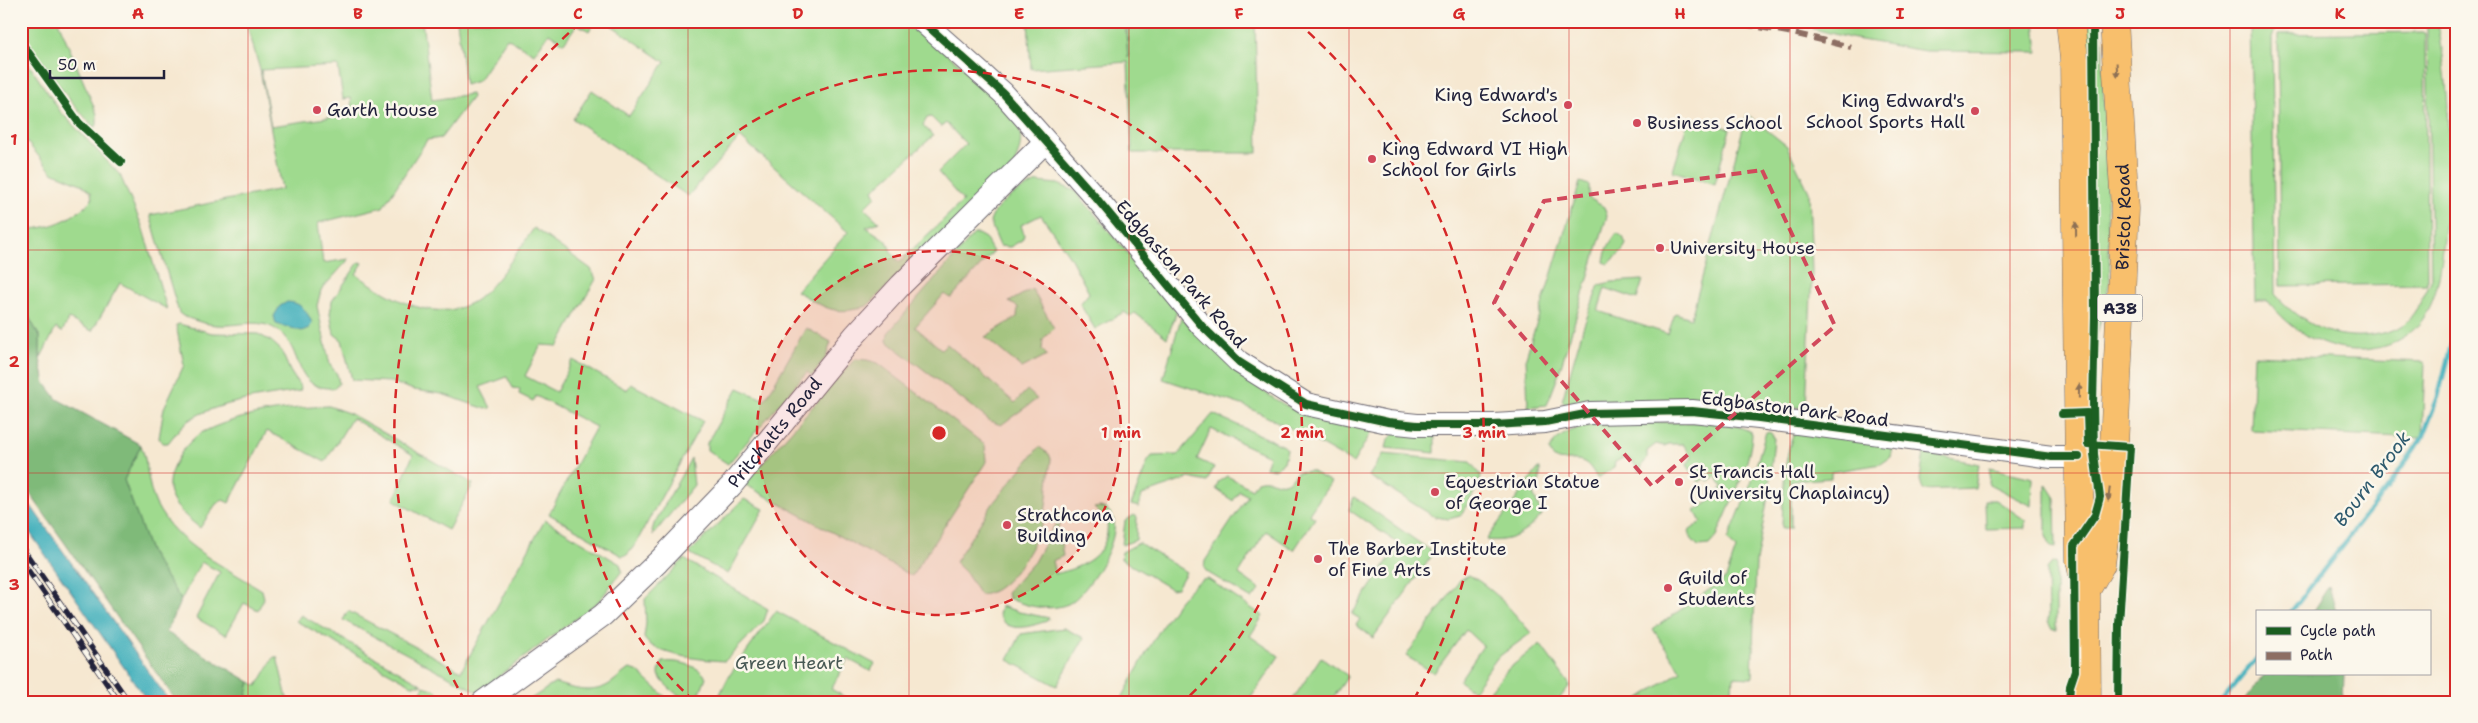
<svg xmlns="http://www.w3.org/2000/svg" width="2478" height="723" viewBox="0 0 2478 723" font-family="'Shantell Sans',sans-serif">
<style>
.green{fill:#9fda8e;stroke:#607e64;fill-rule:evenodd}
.forest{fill:#7fba79;stroke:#506e5a}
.water{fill:#3fafbb;stroke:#30687b}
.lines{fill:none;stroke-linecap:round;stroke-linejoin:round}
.stream{stroke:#3fafbb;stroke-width:4.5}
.minor-casing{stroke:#6c6770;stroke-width:24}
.highway-casing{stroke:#6c6770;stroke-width:29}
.minor{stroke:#fff;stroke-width:22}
.highway{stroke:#f8bf6c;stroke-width:28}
.rail-casing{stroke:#22223b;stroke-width:5.5}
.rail{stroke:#fbf7ec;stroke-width:4;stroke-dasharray:11;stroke-linecap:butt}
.quiet{stroke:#8d6e63;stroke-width:6;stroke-dasharray:12 6;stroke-linecap:butt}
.cycleway-casing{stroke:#fbf7ec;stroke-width:11}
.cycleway{stroke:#1b5e20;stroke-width:8}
.oneway{fill:#8d7054}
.marked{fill:none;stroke:#d1495b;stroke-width:4;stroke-dasharray:10 6;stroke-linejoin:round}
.grid{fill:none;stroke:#d62828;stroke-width:1;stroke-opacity:0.55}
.ring{fill:none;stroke:#d62828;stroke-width:2.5;stroke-dasharray:9 6}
.poi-dot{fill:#d1495b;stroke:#fbf7ec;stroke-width:2}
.labels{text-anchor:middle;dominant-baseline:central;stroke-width:5;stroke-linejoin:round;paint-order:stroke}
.shield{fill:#fbf7ec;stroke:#636270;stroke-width:1}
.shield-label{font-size:16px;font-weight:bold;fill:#22223b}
.poi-label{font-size:18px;fill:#22223b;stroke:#fbf7ec;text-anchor:start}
.street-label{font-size:18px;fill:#22223b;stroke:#fbf7ec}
.park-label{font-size:18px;fill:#485954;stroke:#fbf7ec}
.water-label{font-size:19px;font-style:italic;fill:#2e5a6e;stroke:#fbf7ec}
.centre{fill:#d62828;stroke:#fbf7ec;stroke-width:2.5}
.ring-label{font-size:15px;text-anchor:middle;font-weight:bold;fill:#d62828;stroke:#fbf7ec;stroke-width:5;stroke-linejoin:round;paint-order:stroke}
.neatline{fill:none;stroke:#d62828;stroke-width:2}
.grid-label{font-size:16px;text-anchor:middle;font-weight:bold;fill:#d62828}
</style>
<rect width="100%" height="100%" fill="#fbf7ec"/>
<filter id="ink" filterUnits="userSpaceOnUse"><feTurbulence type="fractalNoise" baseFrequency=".02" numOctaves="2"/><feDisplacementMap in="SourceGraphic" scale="10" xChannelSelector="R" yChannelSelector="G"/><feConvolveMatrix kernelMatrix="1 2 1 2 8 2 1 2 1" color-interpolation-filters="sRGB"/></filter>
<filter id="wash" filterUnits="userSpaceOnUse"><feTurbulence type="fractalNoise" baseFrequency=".0096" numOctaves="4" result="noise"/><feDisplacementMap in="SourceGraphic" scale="20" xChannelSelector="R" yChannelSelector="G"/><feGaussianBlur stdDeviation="1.12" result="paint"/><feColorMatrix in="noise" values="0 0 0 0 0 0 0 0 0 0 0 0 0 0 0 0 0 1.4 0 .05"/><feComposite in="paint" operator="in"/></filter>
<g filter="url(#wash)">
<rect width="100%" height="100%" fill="#f6e8d1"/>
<g class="green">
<polygon points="21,21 58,21 97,114 97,125 94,127 72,103 21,32"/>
<path d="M246 21H422L432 100 471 94 472 97 441 138 427 140 383 207 318 223 323 263 349 259 321 290 317 306 330 365 337 374 339 383 335 388C291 391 305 349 277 330 258 317 237 327 216 325 205 324 193 320 183 316L179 313 150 215 282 189 260 70ZM338 66 343 99 351 98 353 114 271 126 261 70Z"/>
<polygon points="457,21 595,21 589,31 577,24 564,43 549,33 534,54 507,38 478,81 465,85"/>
<path d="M605 21H907C933 44 1007 98 1018 126 1024 141 1019 153 1013 167L867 306C833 317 825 307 796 291L848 232 740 137 688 196 573 119 592 90 629 116 665 62ZM931 117 941 127 946 123 966 144 938 172 963 201 899 262 891 252 887 241 866 227 879 222 864 208 876 196 873 190 933 136 923 125 927 118Z"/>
<polygon points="1028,21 1125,21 1128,58 1127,21 1255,21 1258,153 1132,153 1128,62 1031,69"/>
<polygon points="1781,21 2035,21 2038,52 1925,51 1850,38"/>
<polygon points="2078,21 2101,21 2110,281 2092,354 2087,361"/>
<path d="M2250 21H2279L2272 37 2275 294C2301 324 2332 341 2373 335 2385 333 2395 331 2405 323 2417 312 2424 295 2431 281L2427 28 2424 21H2436L2438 24C2451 97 2452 166 2444 239 2441 267 2439 295 2423 319 2409 339 2385 349 2361 350 2322 351 2291 330 2268 301H2255Z"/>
<polygon points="2425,32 2427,284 2280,286 2278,34"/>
<path d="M21 53 60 111 120 175 142 226 167 309 120 283 92 331 69 319 62 332 56 328 40 359V337L21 303V230C52 228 70 221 92 200L91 192 81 184 52 172 21 135Z"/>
<polygon points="1747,114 1787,146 1809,192 1812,271 1806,408 1727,401 1672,400 1567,404 1562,401 1583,328 1599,285 1612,282 1643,280 1637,299 1605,288 1598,311 1668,334 1675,313 1691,318"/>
<polygon points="1689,117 1730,129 1715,184 1673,171"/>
<path d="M1037 182 1058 184 1075 191 1177 311 1167 338 1135 313 1130 316 1124 312 1095 329 1080 304 1089 293 1070 257 1041 215 1021 225 1024 235 1022 240 1010 247 1000 246 990 222C997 201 1018 191 1037 182Z"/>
<polygon points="1580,182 1589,185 1589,198 1604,207 1607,216 1557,379 1547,405 1528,407 1526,357"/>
<path d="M534 228 591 269 596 279 558 346 541 345 525 376 556 392 573 360 627 390 631 384 703 421 635 545 627 555 622 556 549 514 596 427 536 396 533 401 519 394 520 389 513 388 507 377 480 387 491 408 486 409 442 394 414 390 391 382 352 380 342 340 334 334 330 314 332 301 359 262 363 263 356 274C387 296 430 323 469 304 490 295 520 248 534 228Z"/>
<path d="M1617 233 1623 237 1626 244 1622 252 1608 264 1604 262C1605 251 1610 242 1617 233Z"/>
<polygon points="974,234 978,234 985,238 993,252 951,298 944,294 915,327 941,349 947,344 1015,403 1027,390 1037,399 1001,425 990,421 887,341 888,333"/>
<polygon points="1032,289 1054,328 1043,339 1042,350 1047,355 1022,368 985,337 1017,317 1018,307 1009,302"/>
<path d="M1181 318C1218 351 1255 394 1302 413 1325 422 1349 425 1374 428L1353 463 1304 435 1245 406 1163 379Z"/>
<path d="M179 324 212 333 258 334 271 341 281 350 290 371 301 388 300 391C269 396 206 403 183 425 178 430 173 437 168 443H162L159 438 164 408 184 365 176 325Z"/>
<polygon points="806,328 831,342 826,357 812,376 807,372 728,464 707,450 707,443 738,388 765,400"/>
<polygon points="2254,355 2425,362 2422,438 2251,430"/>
<polygon points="855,359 867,360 878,363 985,445 986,462 912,576 744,484"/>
<path d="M329 406 351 414 473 484 448 530 394 500 413 455 352 418 325 462 267 431 229 503 223 500 216 504 200 528C180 512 160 496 173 468 179 454 191 437 205 431 243 413 288 408 329 406Z"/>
<polygon points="1213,414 1284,446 1287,449 1284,462 1274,469 1265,467 1269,456 1211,429 1197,459 1214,467 1207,482 1189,478 1142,495 1139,507 1131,505 1148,461 1152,456 1178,455"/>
<path d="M1664 422C1686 423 1733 419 1752 433 1751 465 1729 506 1717 536L1709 545 1698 546 1689 536V531L1701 522 1695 511 1719 495 1722 486 1716 476 1708 481 1705 478 1699 482 1687 465 1692 457 1683 444H1669L1664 446 1656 444 1647 451V458L1639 471 1632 460 1625 457 1615 462 1614 468 1597 478C1594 473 1590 465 1584 462 1571 455 1556 469 1549 450 1566 416 1631 424 1664 422Z"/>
<path d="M1797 429 1894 444 1891 457 1881 464 1831 472V478L1791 481V528H1782C1783 503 1783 448 1797 429Z"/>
<polygon points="1396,432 1435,435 1435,453 1386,448 1388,440"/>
<polygon points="1766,432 1771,433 1774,438 1769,491 1756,562 1752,678 1733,677 1732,690 1706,702 1634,702 1681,671 1653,629 1726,578 1736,549 1728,540 1751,483"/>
<path d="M141 445C148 463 147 485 156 504 177 546 224 566 262 590L264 598 258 610 244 603 226 635 196 618 220 572 201 562 181 600 151 554 124 480Z"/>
<path d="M1039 447 1049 454 1051 459C1048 477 1048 496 1045 513 1040 538 1009 594 980 595L966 573 955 562 994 502Z"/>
<polygon points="1924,453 1979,464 1975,488 1923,490 1920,480"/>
<polygon points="1383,454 1470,462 1481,475 1479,485 1460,516 1449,519 1435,517 1369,476"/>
<polygon points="691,458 694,485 653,535 652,531 654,524"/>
<polygon points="1990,468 2033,478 2032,506 1989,484"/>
<path d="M1538 469H1540V479L1533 494 1542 515C1526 533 1511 543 1486 540Z"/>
<path d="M1311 471 1331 482 1309 514 1315 518 1294 550 1266 531 1239 574 1260 589 1252 599 1207 572 1204 568 1205 561 1248 496 1239 491 1233 501 1216 489 1218 482 1227 476 1252 489 1257 481C1276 475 1280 495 1297 472Z"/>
<polygon points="2046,484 2055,498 2056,548 2051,547 2046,536"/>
<polygon points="1354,497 1434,553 1373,638 1356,625 1360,619 1352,614 1399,544 1349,510"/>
<polygon points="744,499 764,509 728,574 689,553"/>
<polygon points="1985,500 1996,500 2025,520 2025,528 1986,529"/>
<path d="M1100 507C1139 516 1088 595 1068 604 1049 612 1025 606 1008 598L1007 592 1034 562 1053 528 1062 517 1056 533 1057 543H1061L1063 556 1052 561 1055 574C1083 567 1111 555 1107 521L1094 508Z"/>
<polygon points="1134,515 1137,517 1136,540 1122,545 1125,521"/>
<polygon points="545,520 620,564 622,571 599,601 478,692 343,620 348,611 461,671"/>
<polygon points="1139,543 1186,572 1177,588 1171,589 1121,559 1122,552"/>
<path d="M684 559 768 609 764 621 725 661C705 660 654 656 644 638L646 623 645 599Z"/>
<polygon points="2056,562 2056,630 2051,628 2048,621 2047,569 2052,563"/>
<path d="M1469 575C1495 589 1512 611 1531 633L1497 658 1473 691 1459 681 1483 646 1466 630 1434 673 1406 656 1460 580Z"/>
<path d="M1208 579 1263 616 1250 636 1279 656 1248 702H1120C1133 678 1182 578 1208 579Z"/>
<path d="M1001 606 1019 612 1049 618 1047 621C1031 626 1008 635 999 615Z"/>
<polygon points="776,611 875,664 870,671 848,659 831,689 854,702 716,702 729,676"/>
<polygon points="301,615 423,685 412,685 296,621"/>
<polygon points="1064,628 1084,638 1057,686 1008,660 1021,634"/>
<polygon points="1540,644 1570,685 1557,702 1481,702 1508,669"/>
<polygon points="274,657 277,657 288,702 245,702 250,682 257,686"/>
<polygon points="1321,657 1348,676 1330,702 1291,702"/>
<path d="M663 662C677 660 698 665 706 677L699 695 692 700C682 700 661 684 659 674 659 669 661 666 663 662Z"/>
<path d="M630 669 637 671 671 702H526L555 683C573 689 594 695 611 683 618 678 623 672 630 669Z"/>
<polygon points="424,686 436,690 445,702 416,702"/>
</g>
<g class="forest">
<polygon points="21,303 40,337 40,359 45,383 57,399 141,445 124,480 151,554 181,600 166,632 250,682 245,702 177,702 21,481"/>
<polygon points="2329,586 2336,612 2312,612"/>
<polygon points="2265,674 2344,674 2343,702 2243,702"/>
</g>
<g class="water">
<path d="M287 302C301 302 307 311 312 323L309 328 302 331 276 324 274 316 280 306Z"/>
<polygon points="21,492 170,702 148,702 21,520"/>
</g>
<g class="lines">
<g class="stream">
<polyline points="2291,612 2394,479 2422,438 2438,397 2457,321"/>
<polyline points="2221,702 2257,658"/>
</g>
</g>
</g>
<g filter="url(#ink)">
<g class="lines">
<defs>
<g id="minor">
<polyline points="922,21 1003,93 1097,199 1202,326 1239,362 1306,404 1388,422 1417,425 1494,425 1545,422 1590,413 1692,411 1759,418 2052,457 2079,457 2113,467"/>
<path id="s1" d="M483 702 603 615 658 562 731 486 855 335 901 285 1045 142"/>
</g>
<g id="highway">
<polyline points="2070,21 2074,59 2080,560 2086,590 2087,702"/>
<path id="s2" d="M2086 590 2101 564 2113 467 2125 209 2114 21"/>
</g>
</defs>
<use href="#minor" class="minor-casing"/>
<use href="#highway" class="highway-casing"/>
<use href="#minor" class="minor"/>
<use href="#highway" class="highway"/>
<defs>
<g id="rail">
<polyline points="21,546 129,702"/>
<polyline points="21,560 118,700"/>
</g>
</defs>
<use href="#rail" class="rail-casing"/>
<use href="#rail" class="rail"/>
<polyline class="quiet" points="1725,21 1788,32 1851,47"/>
<defs>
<g id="cycleway">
<polyline points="922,21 1003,93 1097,199 1202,326 1239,362 1306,404 1388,422 1417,425 1494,425 1545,422 1590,413 1692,411 1759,418 2052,457 2079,457"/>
<polyline points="21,42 79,123 121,162"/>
<polyline points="2062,414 2087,413 2088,444 2130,447 2119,624 2118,702"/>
<polyline points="2069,702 2070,686 2075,671 2074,546 2095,515 2100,497 2094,454 2093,404 2095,316 2093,21"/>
</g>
</defs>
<use href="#cycleway" class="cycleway-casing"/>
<use href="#cycleway" class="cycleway"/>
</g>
<defs><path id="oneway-solid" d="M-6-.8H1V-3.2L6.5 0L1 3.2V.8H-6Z" transform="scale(1.25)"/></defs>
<g class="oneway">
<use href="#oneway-solid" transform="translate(2117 70) rotate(87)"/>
<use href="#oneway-solid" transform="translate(2076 229) rotate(-91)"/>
<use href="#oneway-solid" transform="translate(2079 391) rotate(-89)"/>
<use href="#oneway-solid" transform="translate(2109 494) rotate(97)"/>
</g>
</g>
<path class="marked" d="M1762 170 1835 326 1652 486 1494 303 1544 201Z"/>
<path class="grid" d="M248 21V702M468 21V702M688 21V702M909 21V702M1129 21V702M1349 21V702M1569 21V702M1790 21V702M2010 21V702M2230 21V702M21 250H2457M21 473H2457"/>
<circle cx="939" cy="433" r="182" fill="#d62828" fill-opacity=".12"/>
<g class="ring">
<circle cx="939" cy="433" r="182"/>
<path d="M694 701A363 363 0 1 1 1184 701"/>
<path d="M465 701A545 545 0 0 1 581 22M1297 22A545 545 0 0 1 1413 701"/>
</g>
<g class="poi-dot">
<circle cx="1568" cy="105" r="5"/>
<circle cx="317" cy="110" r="5"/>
<circle cx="1975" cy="111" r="5"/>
<circle cx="1637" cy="123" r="5"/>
<circle cx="1372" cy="159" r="5"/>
<circle cx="1660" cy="248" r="5"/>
<circle cx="1679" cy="482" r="5"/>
<circle cx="1435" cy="492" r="5"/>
<circle cx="1007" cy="525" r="5"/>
<circle cx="1318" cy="559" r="5"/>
<circle cx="1668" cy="588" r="5"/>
</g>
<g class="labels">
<rect class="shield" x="2097.5" y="294.5" width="45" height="27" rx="4"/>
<g class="shield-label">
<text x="2120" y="308">A38</text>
</g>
<g class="poi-label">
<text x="1558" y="95" text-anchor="end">King Edward's<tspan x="1558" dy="21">School</tspan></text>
<text x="1965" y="101" text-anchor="end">King Edward's<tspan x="1965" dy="21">School Sports Hall</tspan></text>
<text x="327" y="110">Garth House</text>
<text x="1647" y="123">Business School</text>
<text x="1382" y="149">King Edward VI High<tspan x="1382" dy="21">School for Girls</tspan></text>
<text x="1670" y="248">University House</text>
<text x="1689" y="472">St Francis Hall<tspan x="1689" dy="21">(University Chaplaincy)</tspan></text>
<text x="1445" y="482">Equestrian Statue<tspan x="1445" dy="21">of George I</tspan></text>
<text x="1017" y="515">Strathcona<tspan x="1017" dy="21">Building</tspan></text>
<text x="1328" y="549">The Barber Institute<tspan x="1328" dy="21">of Fine Arts</tspan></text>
<text x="1678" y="578">Guild of<tspan x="1678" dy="21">Students</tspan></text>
</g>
<g class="street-label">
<text stroke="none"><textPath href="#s2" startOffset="378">Bristol Road</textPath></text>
<text transform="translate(1181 274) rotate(49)">Edgbaston Park Road</text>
<text transform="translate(1795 409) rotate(7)">Edgbaston Park Road</text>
<text stroke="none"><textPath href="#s1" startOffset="399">Pritchatts Road</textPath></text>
</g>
<g class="park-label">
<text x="789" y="663">Green Heart</text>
</g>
<g class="water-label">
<text transform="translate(2372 479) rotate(-53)">Bourn Brook</text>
</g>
</g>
<circle cx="939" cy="433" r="8" class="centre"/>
<g class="ring-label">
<text x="1121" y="438">1 min</text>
<text x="1302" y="438">2 min</text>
<text x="1484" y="438">3 min</text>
</g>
<rect width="2478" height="723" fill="none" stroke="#fbf7ec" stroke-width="55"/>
<rect x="2256" y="610" width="175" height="65" fill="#fbf7ec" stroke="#a4a2a5"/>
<rect x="2266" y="627" width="25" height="8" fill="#1b5e20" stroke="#a4a2a5"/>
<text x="2300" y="636" font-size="15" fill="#22223b">Cycle path</text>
<rect x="2266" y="652" width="25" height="8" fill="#8d6e63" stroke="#a4a2a5"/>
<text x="2300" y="660" font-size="15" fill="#22223b">Path</text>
<path d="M50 70v8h114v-8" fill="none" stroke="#22223b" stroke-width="2.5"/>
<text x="58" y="70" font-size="15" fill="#22223b" stroke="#fbf7ec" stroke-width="4" paint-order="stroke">50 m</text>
<rect x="28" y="28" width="2422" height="668" class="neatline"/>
<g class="grid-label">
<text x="138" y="19">A</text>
<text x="358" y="19">B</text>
<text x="578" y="19">C</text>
<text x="798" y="19">D</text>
<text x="1019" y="19">E</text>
<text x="1239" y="19">F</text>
<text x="1459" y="19">G</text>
<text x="1680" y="19">H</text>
<text x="1900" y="19">I</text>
<text x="2120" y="19">J</text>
<text x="2340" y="19">K</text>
<text x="14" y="145">1</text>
<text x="14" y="367">2</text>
<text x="14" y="590">3</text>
</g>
</svg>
